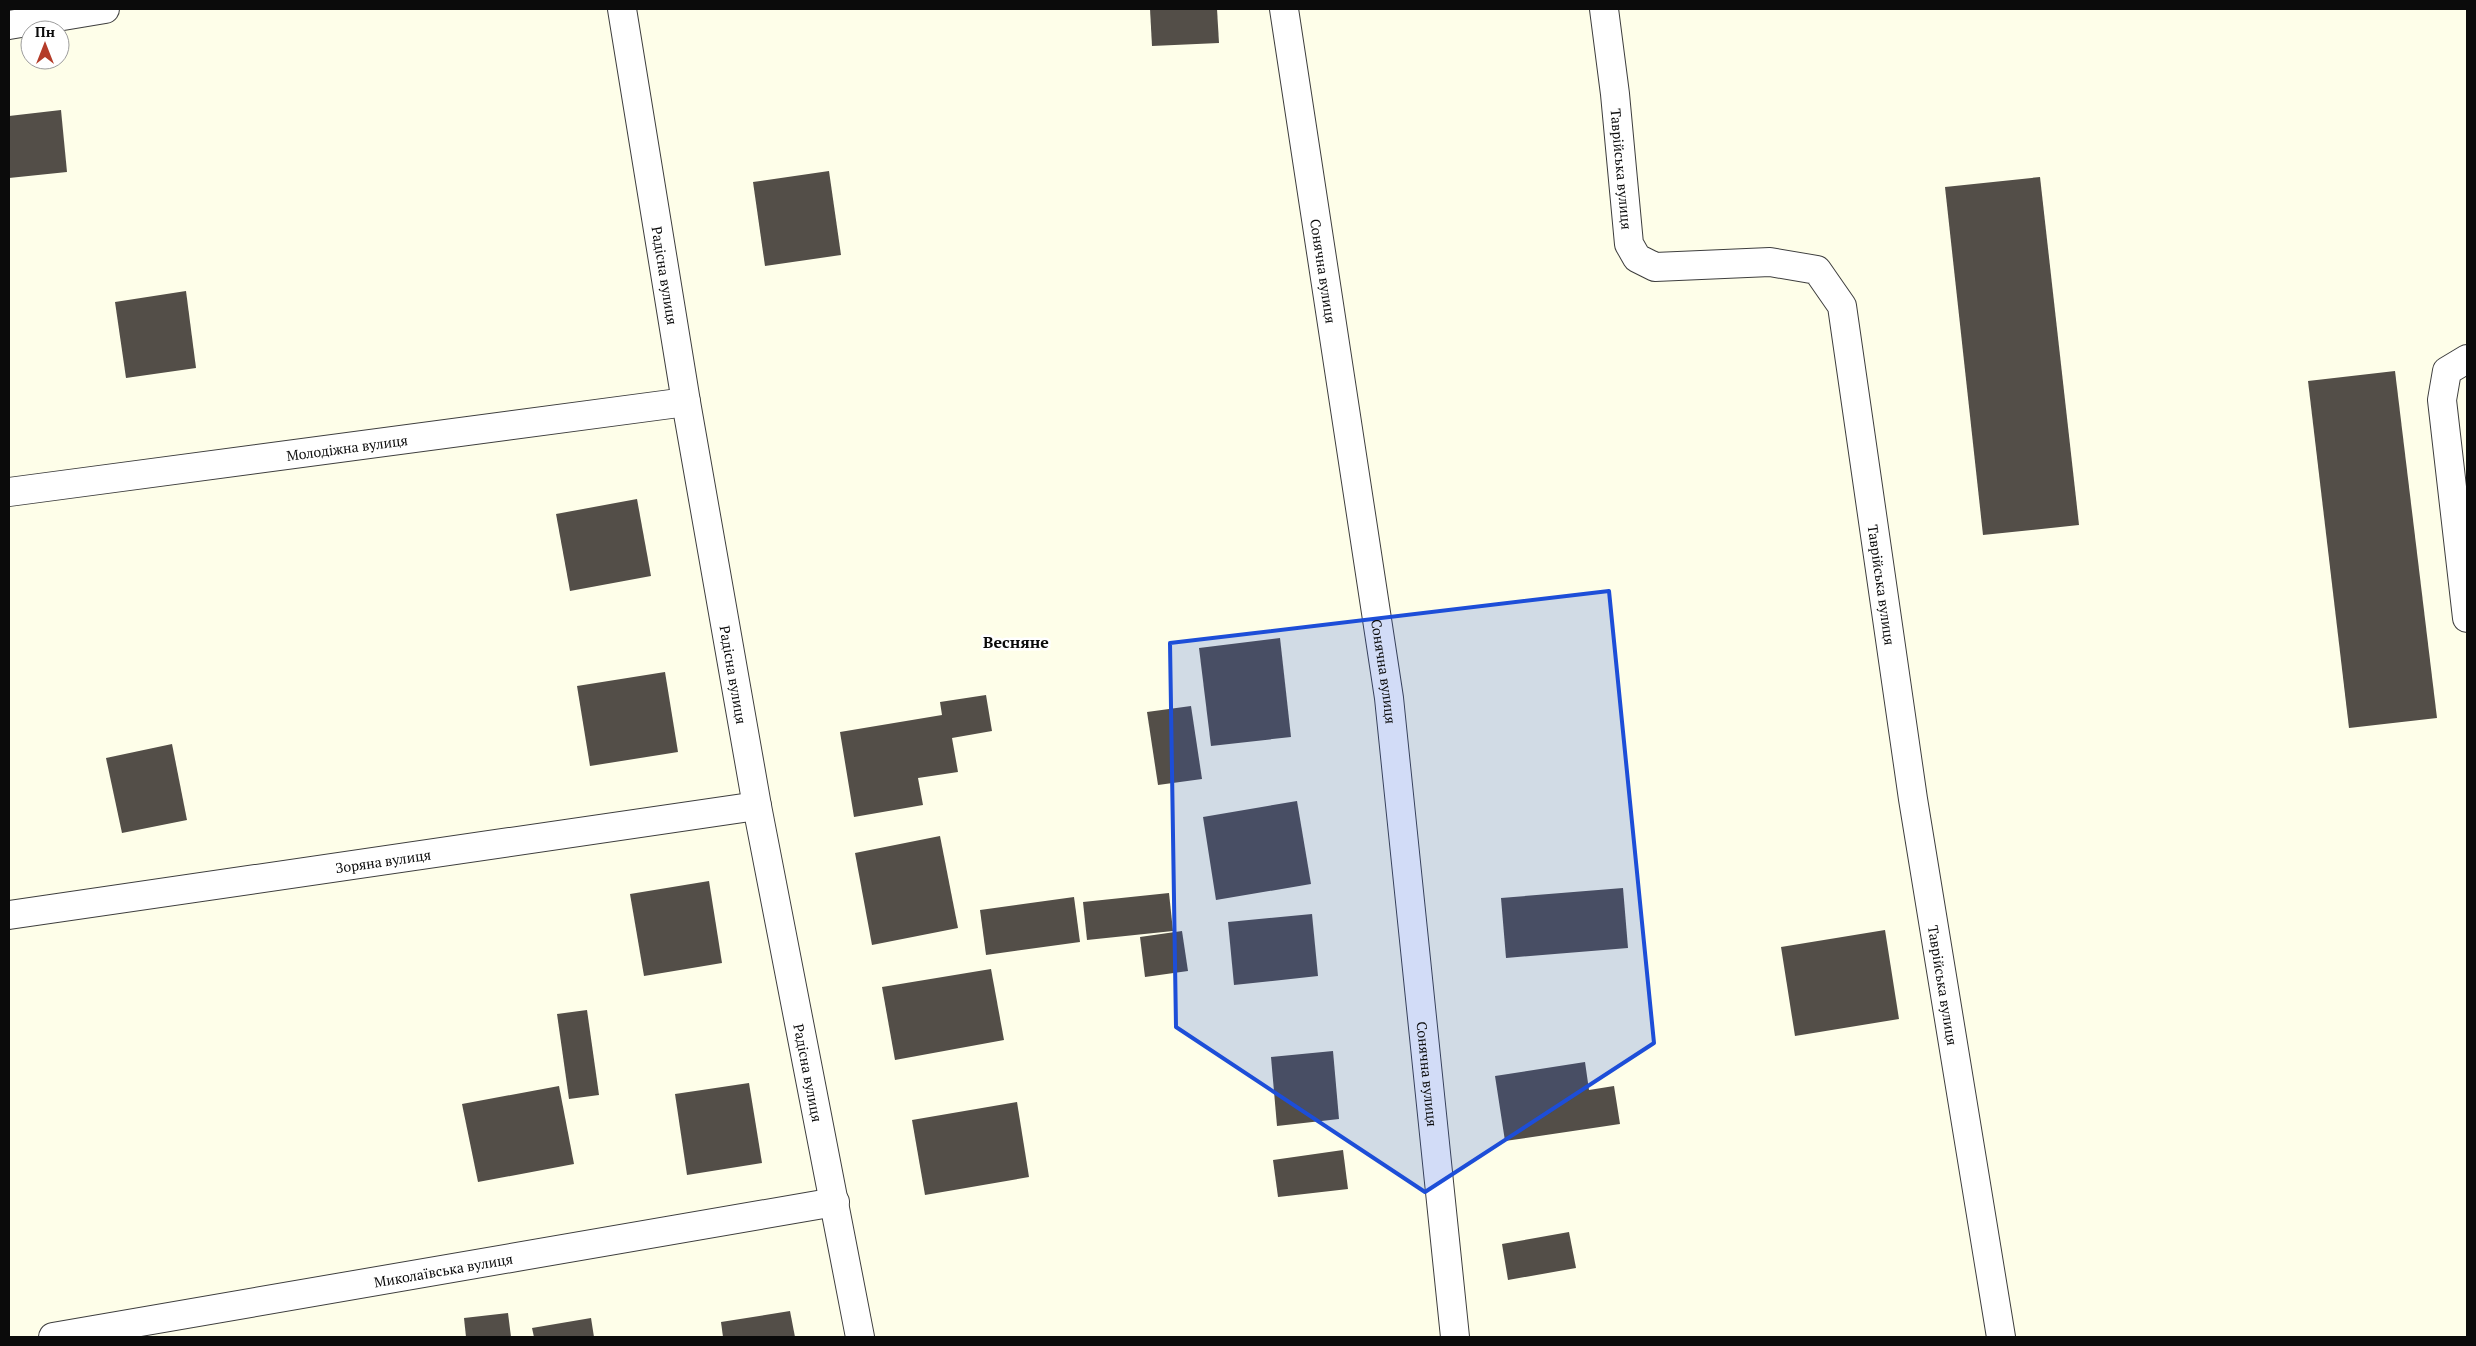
<svg xmlns="http://www.w3.org/2000/svg" width="2476" height="1346" viewBox="0 0 2476 1346" font-family="'PT Serif',serif">
<style>
.building{fill:#534e48}
.lines{fill:none;stroke-linecap:round;stroke-linejoin:round}
.street-casing{stroke:#3e3e3e;stroke-width:30}
.street{stroke:#fff;stroke-width:28}
.marked{fill:#1d4ed8;fill-opacity:0.2;stroke:#1d4ed8;stroke-width:4;stroke-linejoin:round}
.labels{text-anchor:middle;dominant-baseline:central;stroke-width:5;stroke-linejoin:round;paint-order:stroke}
.street-label{font-size:14px;fill:#0b0b0b;stroke:#fff}
.quarter-label{font-size:16px;font-weight:bold;fill:#0b0b0b;stroke:#fff}
</style>
<rect width="100%" height="100%" fill="#fefee9"/>
<g class="building">
<polygon points="1150,9 1217,9 1219,43 1152,46"/>
<polygon points="61,110 67,172 9,178 9,116"/>
<polygon points="829,171 841,255 765,266 753,182"/>
<polygon points="2040,177 2079,525 1983,535 1945,187"/>
<polygon points="186,291 196,368 126,378 115,302"/>
<polygon points="2395,371 2437,718 2349,728 2308,381"/>
<polygon points="637,499 651,576 570,591 556,514"/>
<polygon points="1280,638 1291,737 1211,746 1199,648"/>
<polygon points="665,672 678,752 590,766 577,686"/>
<polygon points="986,695 992,731 952,738 958,772 918,778 923,805 854,817 840,732 942,715 940,702"/>
<polygon points="1191,706 1202,779 1158,785 1147,712"/>
<polygon points="172,744 187,820 122,833 106,758"/>
<polygon points="1297,801 1311,884 1216,900 1203,817"/>
<polygon points="940,836 958,928 872,945 855,853"/>
<polygon points="709,881 722,963 644,976 630,894"/>
<polygon points="1623,888 1628,948 1506,958 1501,898"/>
<polygon points="1169,893 1173,931 1087,940 1083,902"/>
<polygon points="1074,897 1080,942 986,955 980,910"/>
<polygon points="1312,914 1318,976 1234,985 1228,922"/>
<polygon points="1885,930 1899,1019 1795,1036 1781,947"/>
<polygon points="1182,931 1188,971 1145,977 1140,937"/>
<polygon points="991,969 1004,1040 895,1060 882,987"/>
<polygon points="587,1010 599,1095 569,1099 557,1014"/>
<polygon points="1333,1051 1339,1119 1277,1126 1271,1057"/>
<polygon points="1585,1062 1589,1090 1614,1086 1620,1124 1505,1141 1495,1076"/>
<polygon points="749,1083 762,1163 687,1175 675,1094"/>
<polygon points="559,1086 574,1164 478,1182 462,1104"/>
<polygon points="1017,1102 1029,1177 925,1195 912,1120"/>
<polygon points="1343,1150 1348,1189 1278,1197 1273,1160"/>
<polygon points="1569,1232 1576,1268 1508,1280 1502,1244"/>
<polygon points="790,1311 795,1337 723,1337 721,1322"/>
<polygon points="508,1313 511,1337 466,1337 464,1318"/>
<polygon points="591,1318 594,1337 534,1337 532,1328"/>
</g>
<g class="lines">
<defs>
<g id="street">
<path id="s1" d="M622 9 686 402 757 806 860 1337"/>
<path id="s2" d="M1284 9 1389 698 1455 1337"/>
<path id="s3" d="M1604 9 1615 94 1629 244 1637 258 1655 267 1770 262 1817 270 1842 306 1913 799 2001 1337"/>
<polyline points="9,25 105,9"/>
<polyline points="2467,359 2447,371 2442,400 2467,618"/>
<path id="s4" d="M9 492 686 402"/>
<path id="s5" d="M9 915 757 806"/>
<path id="s6" d="M53 1337 835 1202"/>
</g>
</defs>
<use href="#street" class="street-casing"/>
<use href="#street" class="street"/>
</g>
<path class="marked" d="M1609 591 1654 1043 1425 1192 1176 1027 1170 643Z"/>
<g class="labels">
<g class="street-label">
<text stroke="none"><textPath href="#s3" startOffset="161">Таврійська вулиця</textPath></text>
<text stroke="none"><textPath href="#s2" startOffset="265">Сонячна вулиця</textPath></text>
<text stroke="none"><textPath href="#s1" startOffset="270">Радісна вулиця</textPath></text>
<text stroke="none"><textPath href="#s4" startOffset="341">Молодіжна вулиця</textPath></text>
<text stroke="none"><textPath href="#s3" startOffset="761">Таврійська вулиця</textPath></text>
<text stroke="none"><textPath href="#s2" startOffset="670">Сонячна вулиця</textPath></text>
<text stroke="none"><textPath href="#s1" startOffset="675">Радісна вулиця</textPath></text>
<text stroke="none"><textPath href="#s5" startOffset="378">Зоряна вулиця</textPath></text>
<text stroke="none"><textPath href="#s3" startOffset="1166">Таврійська вулиця</textPath></text>
<text stroke="none"><textPath href="#s1" startOffset="1080">Радісна вулиця</textPath></text>
<text stroke="none"><textPath href="#s2" startOffset="1075">Сонячна вулиця</textPath></text>
<text stroke="none"><textPath href="#s6" startOffset="396">Миколаївська вулиця</textPath></text>
</g>
<g class="quarter-label">
<text x="1016" y="642">Весняне</text>
</g>
</g>
<rect width="2476" height="1346" fill="none" stroke="#0b0b0b" stroke-width="20"/>
<g transform="translate(45 45)"><circle r="24" fill="#ffffff" stroke="#9d9d9d"/>
<path d="M0-4L9 19L0 12L-9 19Z" fill="#b43c29"/>
<text y="-8" font-size="14" font-weight="bold" text-anchor="middle" fill="#0b0b0b">Пн</text>
</g>
</svg>
